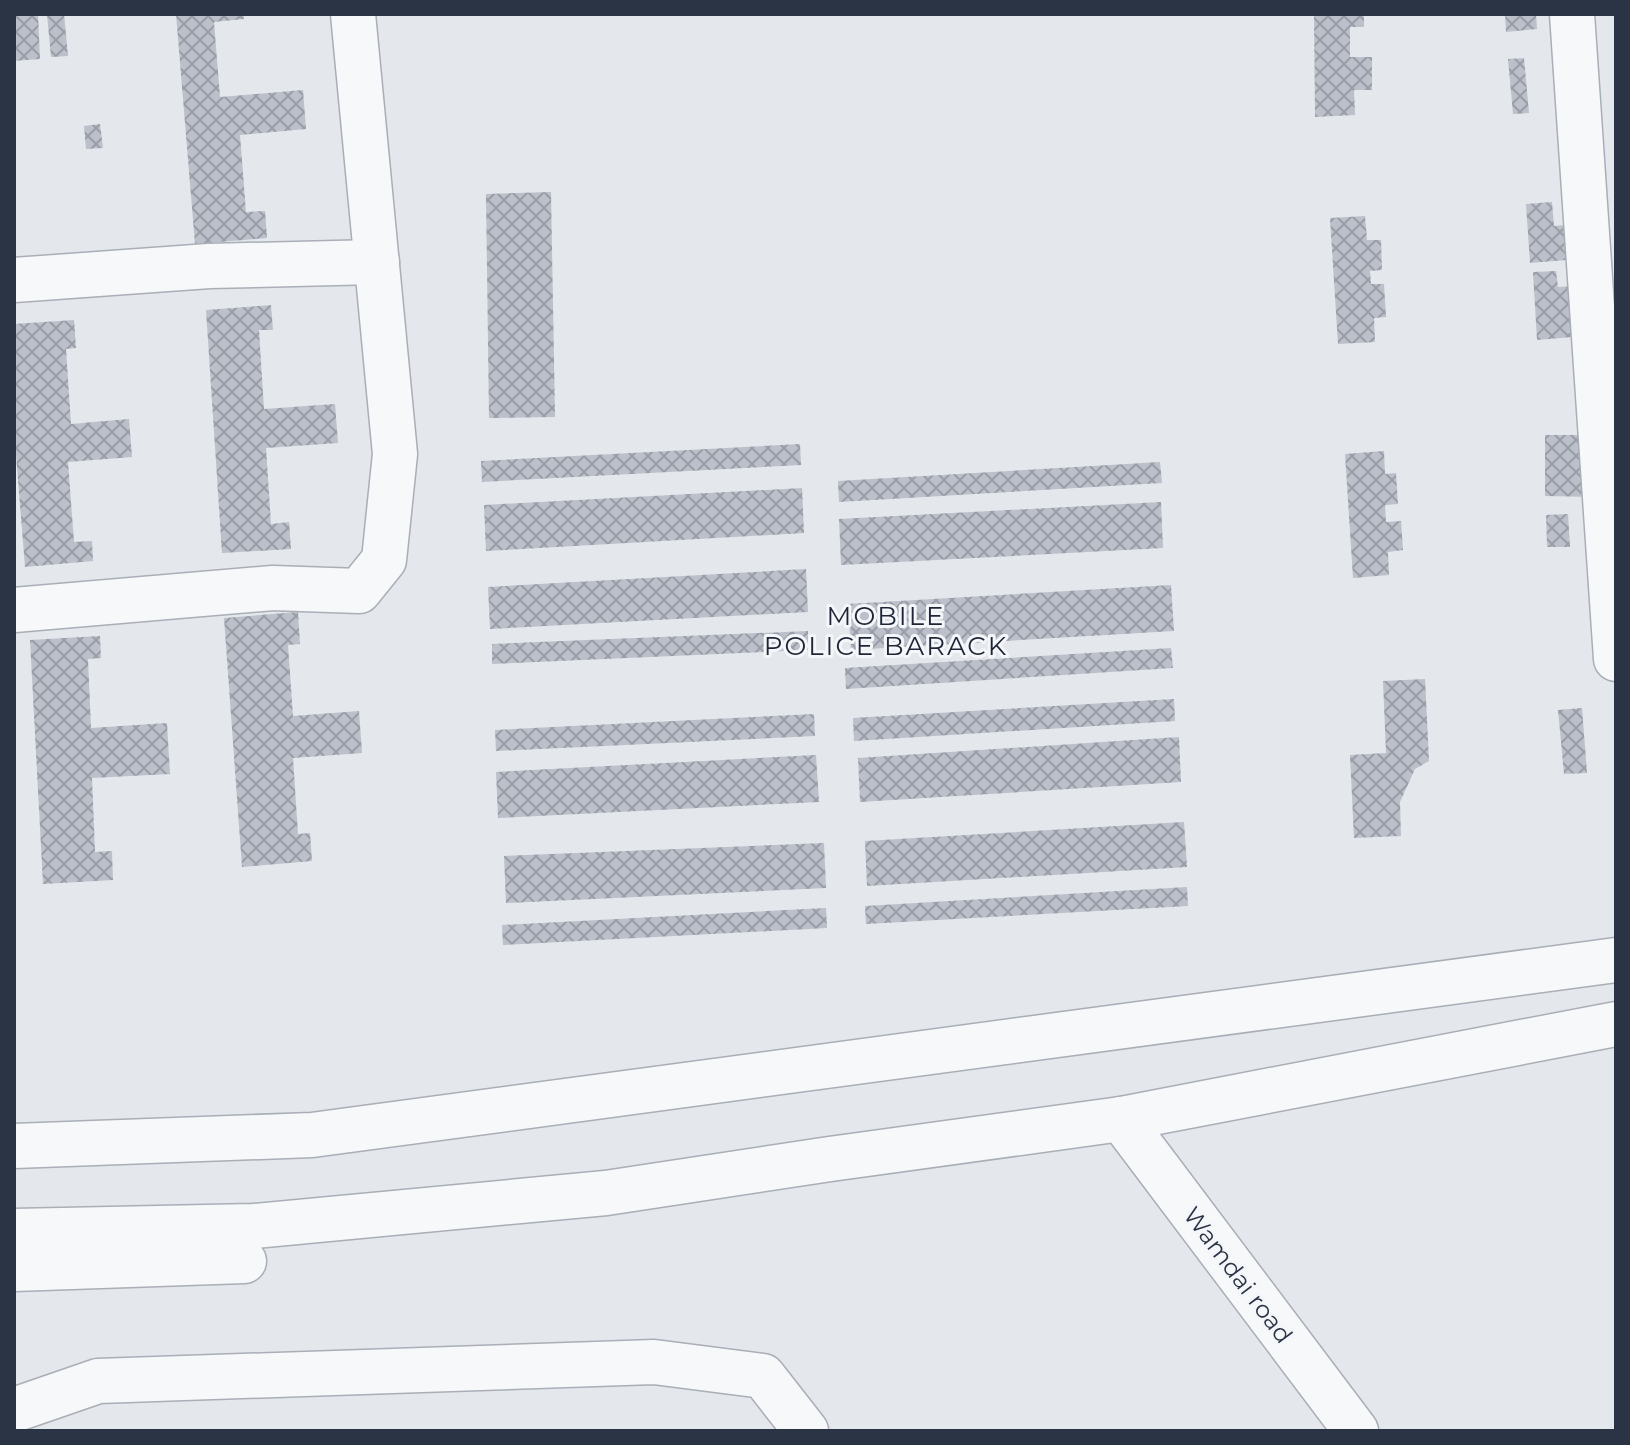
<svg xmlns="http://www.w3.org/2000/svg" width="1630" height="1445" viewBox="0 0 1630 1445" font-family="Montserrat,sans-serif">
<style>
.building{fill:url(#building-cross-hatch)}
.lines{fill:none;stroke-linecap:round;stroke-linejoin:round}
.minor-casing{stroke:#a9aeb7;stroke-width:47}
.minor{stroke:#f7f8fa;stroke-width:44}
.labels{text-anchor:middle;dominant-baseline:central;stroke-width:6;stroke-linejoin:round;paint-order:stroke}
.street-label{font-size:24px;fill:#2b3445;stroke:#f4f6f9}
.neighbourhood-label{font-size:26px;letter-spacing:2px;fill:#1d2536;stroke:#f4f6f9}
</style>
<defs>
<pattern id="building-cross-hatch" width="8" height="8" patternUnits="userSpaceOnUse" patternTransform="scale(2)"><rect width="8" height="8" fill="#bbc0ca"/><path d="M0 0l8 8M0 8l8-8" fill="none" stroke="#989da6"/></pattern>
</defs>
<rect width="100%" height="100%" fill="#e4e7ec"/>
<g class="building">
<polygon points="14,14 38,14 40,59 14,61"/>
<polygon points="47,14 64,14 68,56 51,57"/>
<polygon points="176,14 244,14 244,19 214,22 220,97 303,90 306,129 240,135 246,212 265,211 267,238 195,244"/>
<polygon points="1314,14 1364,14 1364,27 1350,27 1350,57 1372,57 1372,90 1354,90 1355,115 1315,117"/>
<polygon points="1505,14 1536,14 1537,29 1506,32"/>
<polygon points="1524,58 1529,113 1513,114 1508,59"/>
<polygon points="100,124 103,148 86,149 84,126"/>
<polygon points="551,192 555,417 489,418 486,194"/>
<polygon points="1552,202 1554,226 1576,224 1578,259 1530,263 1526,204"/>
<polygon points="1365,216 1367,240 1381,240 1382,270 1370,271 1371,284 1384,284 1386,317 1374,318 1375,342 1338,344 1330,218"/>
<polygon points="1556,271 1558,287 1580,286 1584,336 1537,340 1533,272"/>
<polygon points="271,305 273,330 259,330 264,409 335,404 338,443 266,448 271,524 289,522 291,549 222,553 206,310"/>
<polygon points="74,320 76,348 66,349 71,424 129,419 132,457 68,462 74,542 92,541 93,561 25,567 14,430 14,324"/>
<polygon points="1545,435 1582,435 1594,497 1545,496"/>
<polygon points="800,444 801,465 482,482 481,461"/>
<polygon points="1384,451 1385,474 1396,473 1398,504 1385,505 1386,522 1401,521 1403,550 1388,552 1389,575 1353,578 1345,454"/>
<polygon points="1160,462 1162,483 839,502 838,481"/>
<polygon points="802,488 804,533 486,551 484,505"/>
<polygon points="1161,502 1163,548 841,565 839,519"/>
<polygon points="1568,514 1570,547 1547,547 1546,515"/>
<polygon points="806,569 808,612 490,629 488,587"/>
<polygon points="1171,585 1174,631 851,650 848,604"/>
<polygon points="298,612 300,644 288,645 293,716 359,711 362,753 293,758 298,834 310,833 312,861 242,867 224,618"/>
<polygon points="808,631 808,650 492,664 492,644"/>
<polygon points="100,636 101,658 88,659 91,728 167,723 170,774 92,778 95,852 112,851 113,880 43,884 30,640"/>
<polygon points="1171,648 1173,668 846,689 845,668"/>
<polygon points="1425,679 1429,761 1415,769 1400,802 1401,836 1354,838 1350,755 1386,753 1383,681"/>
<polygon points="1174,699 1175,721 854,741 853,718"/>
<polygon points="1582,708 1587,773 1564,774 1558,710"/>
<polygon points="814,714 815,736 496,751 495,730"/>
<polygon points="1179,737 1181,782 860,802 858,758"/>
<polygon points="816,755 819,802 498,818 496,772"/>
<polygon points="1184,822 1187,867 867,886 865,841"/>
<polygon points="824,843 826,888 506,903 504,856"/>
<polygon points="1187,887 1188,906 866,924 865,906"/>
<polygon points="826,908 827,928 503,945 502,925"/>
</g>
<g class="lines">
<defs>
<g id="minor">
<polyline points="1572,14 1616,659"/>
<polyline points="14,280 209,266 377,262"/>
<polyline points="14,610 273,588 359,591 384,560 395,454 353,14"/>
<polyline points="1121,1119 1356,1431"/>
<polyline points="14,1146 312,1135 1616,960"/>
<polyline points="14,1231 254,1226 606,1193 830,1159 1121,1119 1616,1024"/>
<polyline points="14,1269 244,1261"/>
<polyline points="14,1410 98,1381 654,1362 763,1376 806,1431"/>
</g>
</defs>
<use href="#minor" class="minor-casing"/>
<use href="#minor" class="minor"/>
</g>
<g class="labels">
<g class="street-label">
<text transform="translate(1238 1275) rotate(53)">Wamdai road</text>
</g>
<g class="neighbourhood-label">
<text x="886" y="616">MOBILE<tspan x="886" dy="30">POLICE BARACK</tspan></text>
</g>
</g>
<rect width="1630" height="1445" fill="none" stroke="#2b3445" stroke-width="32"/>
</svg>
